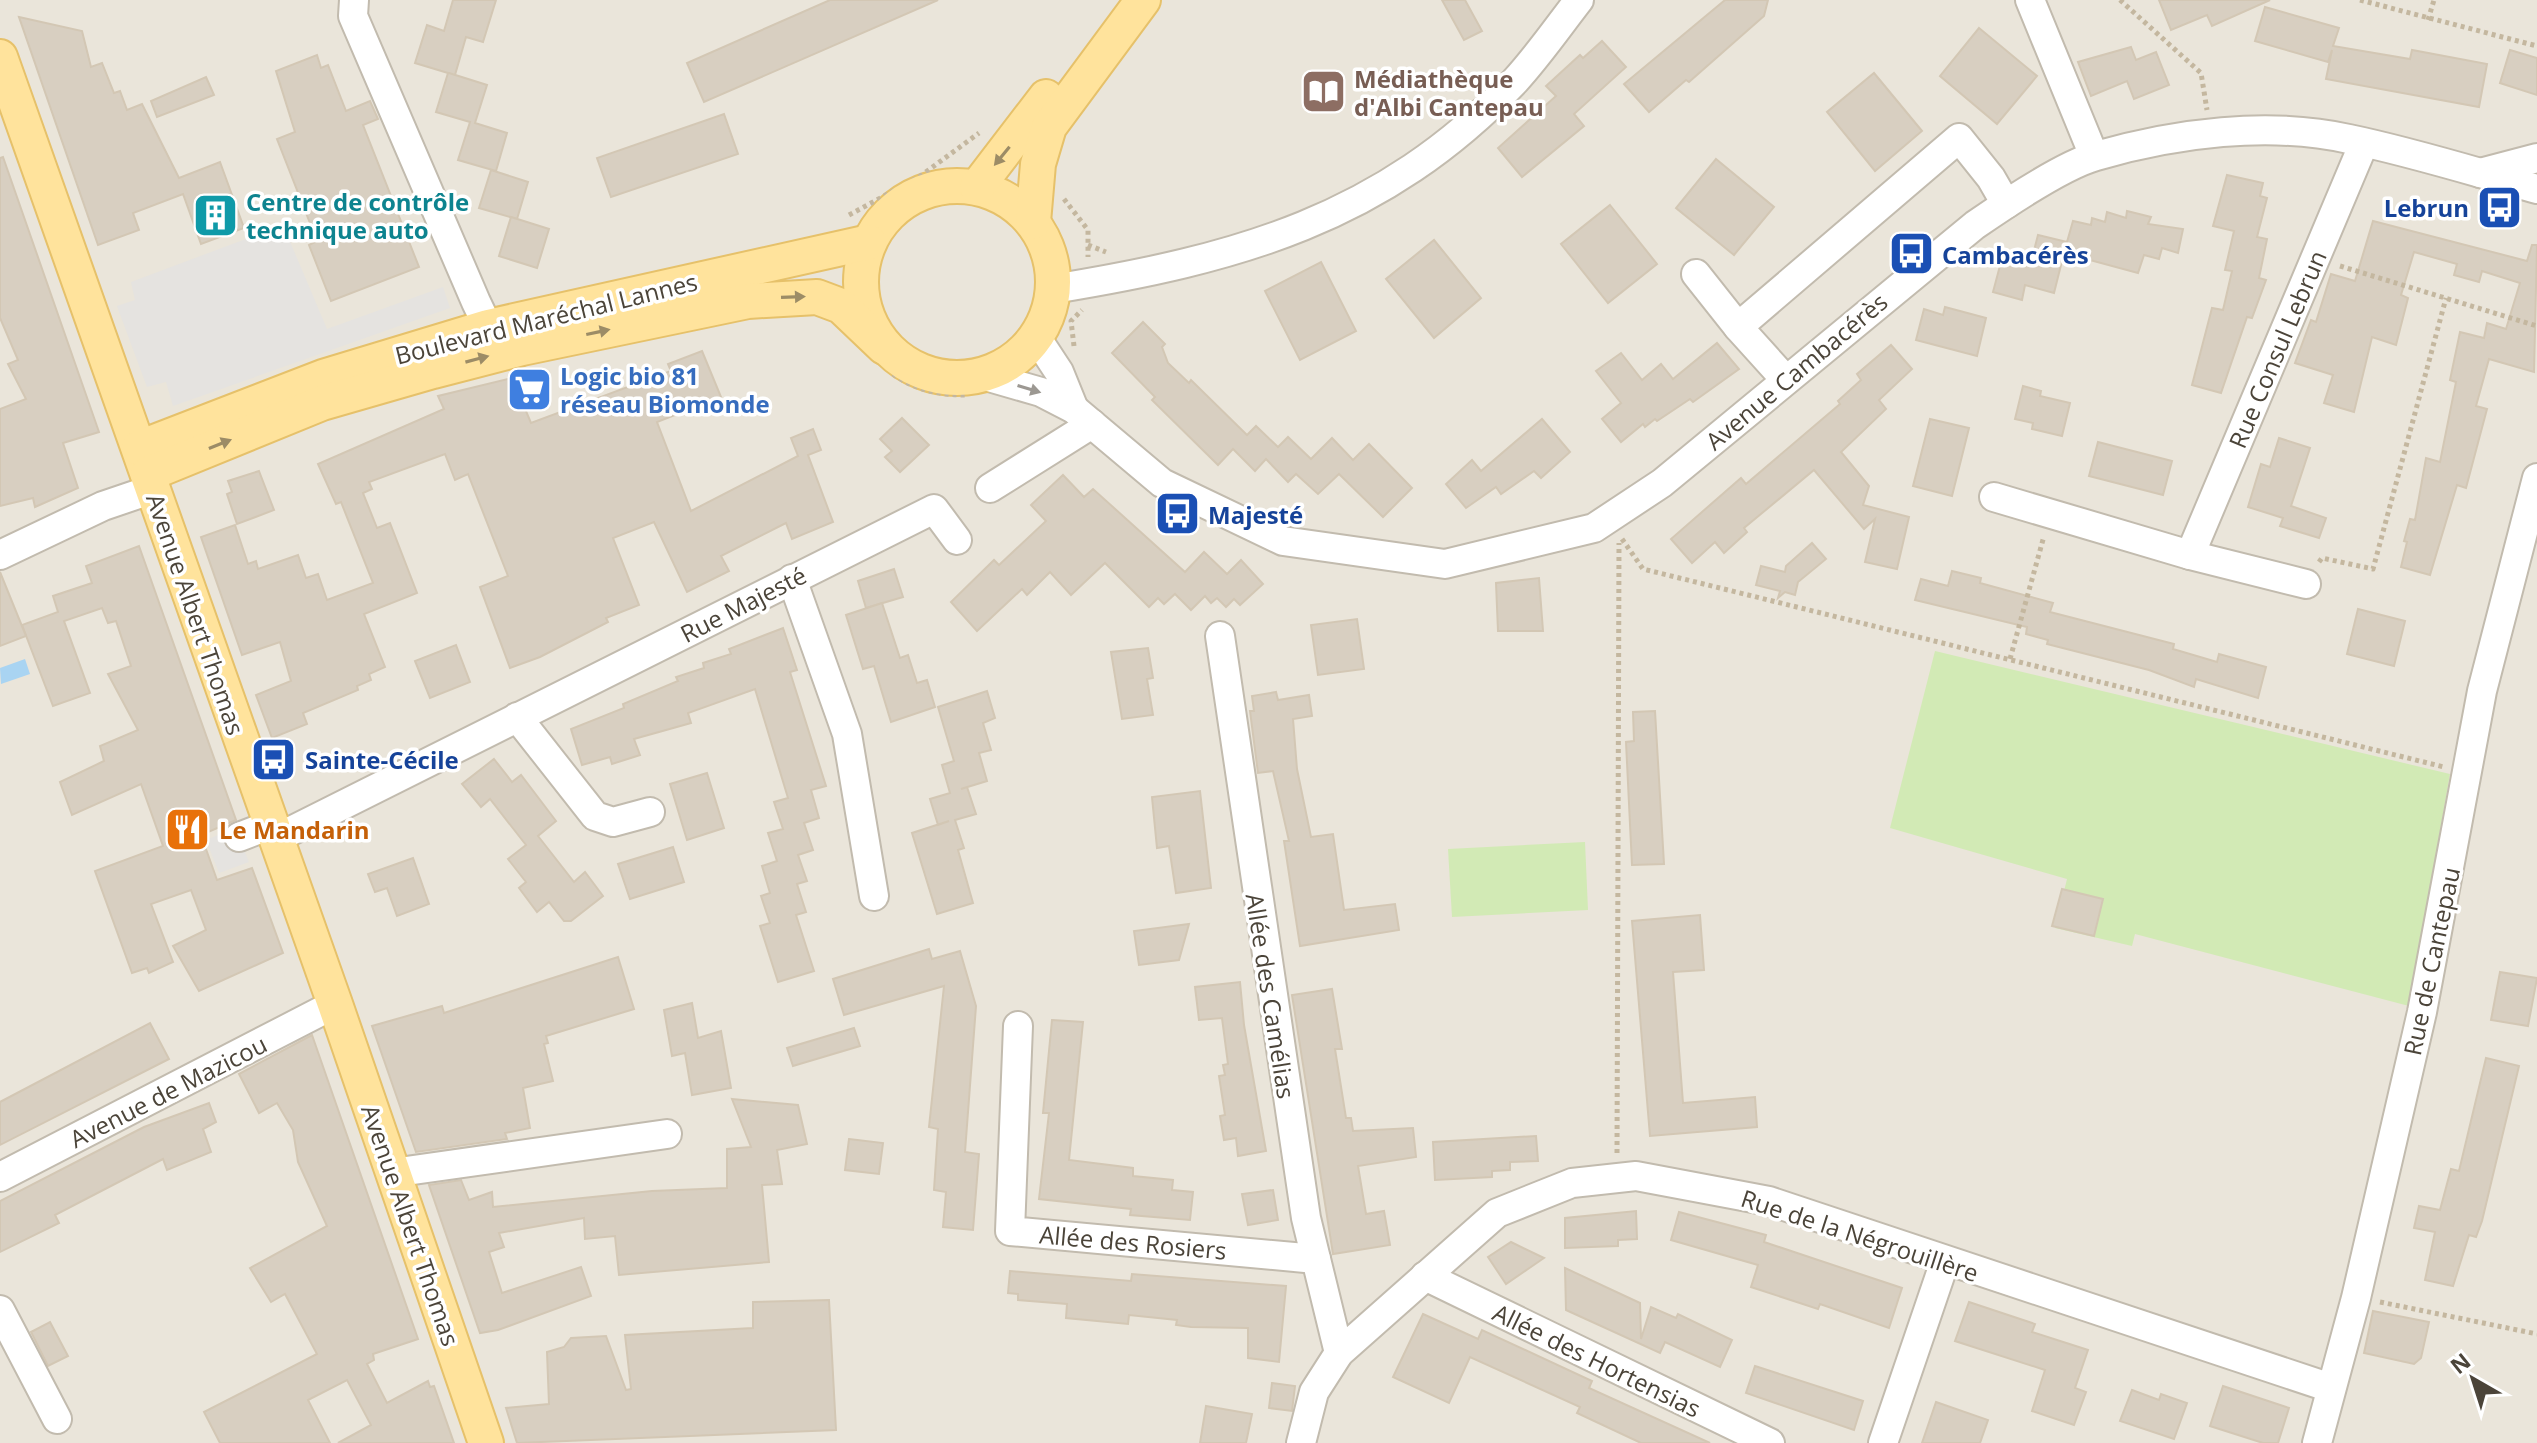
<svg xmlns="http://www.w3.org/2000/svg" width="2537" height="1443" viewBox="0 0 2537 1443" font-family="'Open Sans',sans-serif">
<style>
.residential{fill:#eae5da}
.green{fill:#d2eab5}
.parking{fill:#e5e3e0}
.water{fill:#a9d4f2}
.building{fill:#d8cfc1;stroke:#d3c7b4;stroke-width:2}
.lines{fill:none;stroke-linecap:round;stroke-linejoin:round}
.minor-casing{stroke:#c2bbae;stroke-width:32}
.major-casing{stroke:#e6c16a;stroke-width:38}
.path{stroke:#c4b79f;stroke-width:5;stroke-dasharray:4 4;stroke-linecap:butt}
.minor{stroke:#fff;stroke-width:28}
.major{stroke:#ffe39c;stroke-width:34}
.oneway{fill:#9c8c66}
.oneway2{fill:#9c9892}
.labels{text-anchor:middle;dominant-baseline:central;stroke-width:7;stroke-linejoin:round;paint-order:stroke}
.education-label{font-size:24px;font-weight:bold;fill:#785e54;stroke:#fff;text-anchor:start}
.culture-label{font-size:24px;font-weight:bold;fill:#0d838f;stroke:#fff;text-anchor:start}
.transit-label{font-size:24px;font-weight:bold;fill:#164399;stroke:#fff;text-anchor:start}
.street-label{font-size:24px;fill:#4b4439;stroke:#fff}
.shop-label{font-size:24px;font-weight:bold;fill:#366cbe;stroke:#fff;text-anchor:start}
.food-label{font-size:24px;font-weight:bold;fill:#c56008;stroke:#fff;text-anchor:start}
</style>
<rect width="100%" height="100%" fill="#f6f3ec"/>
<rect class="residential" x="0" y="0" width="2537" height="1443"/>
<g class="green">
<polygon points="1935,651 2450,774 2409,1006 2135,934 2132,946 2055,928 2067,879 1890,828"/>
<polygon points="1585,842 1588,910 1452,917 1448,849"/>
</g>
<g class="parking">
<polygon points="283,225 327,329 443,287 450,308 173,406 166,382 147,387 117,306 135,300 131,282"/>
<polygon points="235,828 249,862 219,873 206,840"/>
</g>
<polygon class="water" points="25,659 30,674 1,684 0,668"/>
<g class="building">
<polygon points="453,0 496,0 483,42 466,37 455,75 449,73 487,85 475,123 507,133 496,171 458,160 470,122 436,112 448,73 415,63 427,25 444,31"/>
<polygon points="830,0 938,0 704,102 687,63"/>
<polygon points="1442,0 1465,0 1482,31 1464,40"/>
<polygon points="1725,0 1768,0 1764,16 1689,82 1686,80 1649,112 1624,84"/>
<polygon points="2159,0 2270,0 2212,26 2207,15 2171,30"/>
<polygon points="2265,7 2339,28 2333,46 2410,59 2412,50 2487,64 2479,107 2326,79 2332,50 2328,62 2255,41"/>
<polygon points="19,17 82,31 91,67 102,63 114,93 120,91 127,110 142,104 179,178 220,162 244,228 201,244 183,194 133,213 139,230 98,245"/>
<polygon points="1979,28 2037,76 1997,124 1940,76"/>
<polygon points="1602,41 1626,67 1574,114 1584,126 1522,177 1498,148 1556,96 1546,86 1580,55 1583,58"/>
<polygon points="2131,47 2136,60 2156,52 2169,85 2134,99 2127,81 2091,96 2078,62"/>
<polygon points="2510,50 2537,58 2537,95 2500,83"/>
<polygon points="317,55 321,68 328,65 346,111 370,101 378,119 363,125 419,267 331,301 309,245 317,241 277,139 295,132 276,71"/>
<polygon points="1874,73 1922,131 1875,171 1827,112"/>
<polygon points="206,77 214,95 157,117 151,101"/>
<polygon points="724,114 738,154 611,197 597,158"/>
<polygon points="3,157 99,432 63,443 78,488 35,507 33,498 0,506 0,409 26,399 8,364 18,360 0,318 0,158"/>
<polygon points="1716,159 1774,207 1734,255 1676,208"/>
<polygon points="491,170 528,182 517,219 479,208"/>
<polygon points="2227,175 2263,183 2260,196 2267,198 2257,237 2267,239 2259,278 2266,280 2252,318 2247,317 2221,393 2192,385 2212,308 2223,310 2232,271 2225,270 2234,231 2213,226"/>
<polygon points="1610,205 1657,264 1608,303 1561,244"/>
<polygon points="2127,211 2151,217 2148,224 2183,229 2178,253 2162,248 2159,259 2144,255 2138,273 2064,253 2054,293 2025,285 2022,300 1993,292 2001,262 2017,266 2019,259 2031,262 2038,235 2067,242 2073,221 2091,225 2092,218 2105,222 2107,212 2126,218"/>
<polygon points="511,217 549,229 537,268 499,256"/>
<polygon points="2373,221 2527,261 2532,245 2537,245 2534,372 2489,359 2476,406 2487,409 2466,488 2457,485 2430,575 2401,567 2407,542 2404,541 2410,519 2415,520 2426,458 2440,462 2456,382 2450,380 2460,332 2484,338 2487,323 2506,329 2520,283 2482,271 2479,282 2454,275 2457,264 2414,252 2401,295 2408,298 2396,345 2372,337 2354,412 2324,403 2333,375 2295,363 2311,320 2316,322 2331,274 2355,281"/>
<polygon points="1434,240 1481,298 1434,338 1386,279"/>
<polygon points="1321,262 1356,331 1300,360 1265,291"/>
<polygon points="1945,307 1986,318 1977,356 1916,340 1924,309 1943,315"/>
<polygon points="1143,322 1165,344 1162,347 1168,363 1189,383 1191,380 1247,435 1256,426 1278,447 1288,437 1311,459 1332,438 1353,460 1369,444 1412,488 1383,517 1339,474 1318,494 1296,474 1288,482 1266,459 1255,471 1233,449 1218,465 1152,400 1155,397 1112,353"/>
<polygon points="1717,343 1739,369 1693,402 1690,399 1657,421 1655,419 1645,427 1643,424 1621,442 1602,419 1621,403 1596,371 1621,353 1642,380 1661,364 1673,379"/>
<polygon points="1891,345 1912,369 1879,400 1886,409 1841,452 1869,486 1863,505 1909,517 1897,569 1865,562 1875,519 1864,529 1814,470 1744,528 1747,532 1724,553 1715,542 1692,563 1671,539 1741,478 1746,484 1840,404 1838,401 1861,380 1857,374"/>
<polygon points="702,351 721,397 657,422 691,511 798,456 791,438 813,429 821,450 808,455 833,522 792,539 786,523 721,556 729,571 687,592 654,522 613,538 639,605 606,618 608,622 540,657 510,668 480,587 508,576 468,474 455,480 445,454 369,482 372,489 363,493 377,528 390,523 417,593 364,614 385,667 369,674 371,680 357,686 358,690 303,713 307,724 272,738 256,695 291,681 280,642 242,655 201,537 235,525 248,564 256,561 258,569 298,555 306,578 318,574 327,600 373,583 341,502 336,504 318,464 444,409 438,396 512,378 531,423 671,371 668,364"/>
<polygon points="2023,386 2041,391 2040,396 2070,403 2062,436 2032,429 2033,423 2015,419"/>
<polygon points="902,418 929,445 900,472 885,457 892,451 880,439"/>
<polygon points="1542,419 1570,452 1541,478 1534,471 1501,494 1496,487 1466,508 1446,484 1472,460 1481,471"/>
<polygon points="1930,419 1969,428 1952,496 1913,486"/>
<polygon points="2279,438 2310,448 2291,506 2326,518 2319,538 2280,526 2283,518 2248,507 2261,464 2270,467"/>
<polygon points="2098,442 2172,461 2163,495 2089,476"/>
<polygon points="259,471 274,510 237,524 227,494 232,492 228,481"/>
<polygon points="1063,475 1084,497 1093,489 1185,572 1204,552 1227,574 1241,560 1263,584 1240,605 1234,599 1226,607 1217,598 1211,603 1205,596 1191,610 1175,594 1164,604 1158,598 1149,607 1105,563 1071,595 1050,572 1027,595 1022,589 977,631 951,602 994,560 999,565 1046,521 1031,505"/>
<polygon points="1812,543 1826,559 1798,582 1795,595 1785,592 1778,598 1780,591 1756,585 1761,566 1785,572 1786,566"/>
<polygon points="139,546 236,820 201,835 217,880 252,868 283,953 199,991 173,946 206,930 191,890 151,904 173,962 149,973 147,968 132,973 95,871 163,846 141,784 72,815 60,782 104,761 100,746 138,730 108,674 131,666 116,621 108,623 102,608 64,621 90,693 53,706 22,625 58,612 53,596 92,583 86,566"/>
<polygon points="894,569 903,597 866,608 858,581"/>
<polygon points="1952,571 1981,578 1980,583 2053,603 2050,612 2174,644 2173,649 2217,662 2219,654 2266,667 2258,698 2196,679 2194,687 2149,670 2047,644 2048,640 2026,634 2027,627 1915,600 1921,579 1948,586"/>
<polygon points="0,572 26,636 0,646"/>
<polygon points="1539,578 1543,631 1498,631 1496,583"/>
<polygon points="882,603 900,658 908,655 917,683 927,680 935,707 891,722 874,666 863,669 846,615"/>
<polygon points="2358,609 2405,621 2394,666 2347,654"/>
<polygon points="1357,619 1364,669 1318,675 1311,625"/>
<polygon points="783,628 797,670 790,672 826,786 811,790 819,818 804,823 813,850 798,855 807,881 797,884 806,912 796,915 814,971 778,982 760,926 770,923 761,896 770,893 762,866 777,861 768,833 783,829 774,802 788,798 755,689 688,713 691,723 634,739 640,755 612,764 610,757 582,765 571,729 624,708 623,704 678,681 676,677 704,668 703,663 731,654 729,649"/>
<polygon points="456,645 470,682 430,698 415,661"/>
<polygon points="1148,648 1153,678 1147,679 1153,715 1122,719 1111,652"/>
<polygon points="987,691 995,718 983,723 991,750 979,753 987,781 961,789 967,787 976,814 955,820 964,848 958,850 973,903 937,914 912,833 949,821 938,825 930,799 950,793 942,765 954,761 938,707"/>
<polygon points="1276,692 1278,700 1309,695 1312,716 1293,719 1297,769 1311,837 1333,834 1344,910 1395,904 1399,930 1300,946 1284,841 1289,841 1273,771 1258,773 1250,711 1254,711 1252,696"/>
<polygon points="1655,711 1664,864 1632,865 1626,742 1634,741 1633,712"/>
<polygon points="494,759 512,782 521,775 556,821 538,836 574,882 585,872 603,896 571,921 564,921 549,902 537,912 519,888 526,882 508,859 526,845 490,799 481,807 462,784"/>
<polygon points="707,773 724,828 687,840 670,784"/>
<polygon points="1200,791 1211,888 1176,893 1169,846 1157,848 1152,797"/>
<polygon points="673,847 684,882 630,899 618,864"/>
<polygon points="413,858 429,904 397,916 387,888 375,892 368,874"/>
<polygon points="2062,889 2103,899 2094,936 2052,926"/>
<polygon points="1700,915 1704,970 1673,972 1683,1103 1755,1097 1757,1127 1650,1136 1632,921"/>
<polygon points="1189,924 1179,960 1139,965 1134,931"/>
<polygon points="929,949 932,959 960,951 976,1006 965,1152 979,1154 973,1230 943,1227 946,1192 934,1190 938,1129 929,1127 944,986 844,1015 833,979"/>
<polygon points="618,957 634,1009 546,1036 548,1043 544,1044 553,1081 523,1088 530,1128 505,1133 507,1139 416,1152 372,1026 442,1006 444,1013"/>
<polygon points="2500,972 2537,978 2528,1026 2491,1020"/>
<polygon points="1240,982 1244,1025 1266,1151 1238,1156 1236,1138 1224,1140 1220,1116 1225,1115 1219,1076 1225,1075 1223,1065 1228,1064 1222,1018 1199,1020 1195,987"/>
<polygon points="1332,989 1342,1049 1335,1049 1346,1118 1351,1118 1353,1131 1413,1128 1416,1157 1358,1166 1366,1214 1384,1211 1390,1245 1333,1254 1292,995"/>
<polygon points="692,1003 698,1038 721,1031 731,1088 692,1095 685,1053 672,1056 664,1010"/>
<polygon points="1052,1020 1083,1022 1069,1160 1133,1168 1133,1176 1173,1180 1172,1190 1193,1192 1190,1220 1130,1215 1131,1209 1039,1199 1049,1113 1043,1113"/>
<polygon points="150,1023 169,1059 0,1145 0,1102"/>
<polygon points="854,1028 860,1046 793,1066 787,1048"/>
<polygon points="312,1035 418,1339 373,1354 374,1360 367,1364 387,1403 428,1381 430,1387 434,1386 454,1443 338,1443 371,1425 347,1380 308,1400 330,1443 220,1443 204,1412 317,1354 285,1294 271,1302 250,1268 327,1226 298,1162 293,1130 277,1103 259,1113 239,1074"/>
<polygon points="2486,1058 2519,1066 2482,1221 2476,1237 2469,1235 2453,1286 2425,1280 2435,1232 2414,1228 2419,1206 2440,1210 2451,1169 2459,1171"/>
<polygon points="732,1099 798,1105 807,1144 777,1150 782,1184 762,1185 769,1262 619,1275 615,1236 585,1239 584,1218 499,1233 504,1247 489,1252 502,1293 581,1267 591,1296 498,1330 480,1333 429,1185 461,1180 469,1200 492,1192 493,1207 652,1191 727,1188 727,1149 751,1147"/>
<polygon points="209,1103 216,1122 203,1129 211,1152 167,1170 163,1159 55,1215 59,1223 0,1252 0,1201 144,1127"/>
<polygon points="1536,1136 1538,1161 1510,1162 1510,1170 1492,1171 1492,1177 1435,1180 1433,1142"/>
<polygon points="849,1139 883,1143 879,1174 845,1170"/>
<polygon points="1273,1190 1278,1220 1248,1225 1242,1194"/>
<polygon points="1636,1211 1637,1239 1618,1240 1618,1246 1565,1248 1565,1218"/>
<polygon points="1679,1212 1766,1235 1764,1242 1902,1288 1889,1328 1820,1304 1818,1309 1751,1287 1758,1265 1671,1240"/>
<polygon points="1511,1242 1544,1258 1506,1284 1488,1257"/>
<polygon points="1565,1268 1640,1303 1641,1339 1651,1307 1676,1318 1678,1314 1732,1340 1720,1367 1665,1342 1660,1353 1566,1310"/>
<polygon points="1010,1271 1131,1281 1132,1274 1286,1286 1279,1362 1248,1358 1248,1328 1191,1327 1176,1325 1177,1320 1129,1315 1128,1324 1066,1318 1067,1304 1018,1300 1018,1294 1008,1293"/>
<polygon points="829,1300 836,1430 517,1443 506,1408 549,1404 547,1352 564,1347 571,1338 606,1336 626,1390 631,1389 625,1335 753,1328 753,1302"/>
<polygon points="1969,1302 2035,1324 2032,1332 2088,1350 2075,1388 2086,1392 2074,1425 2032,1411 2045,1370 1955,1341"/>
<polygon points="2373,1311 2429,1322 2421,1358 2414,1364 2364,1353"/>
<polygon points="1423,1314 1478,1339 1482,1330 1592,1381 1589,1388 1710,1443 1641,1443 1577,1413 1580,1407 1470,1357 1449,1403 1393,1377"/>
<polygon points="50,1322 68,1356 48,1366 31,1332"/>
<polygon points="1755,1366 1863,1401 1854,1430 1746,1393"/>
<polygon points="1272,1383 1295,1386 1292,1411 1269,1408"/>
<polygon points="2223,1386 2289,1408 2278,1443 2263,1443 2210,1426"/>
<polygon points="2132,1390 2159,1400 2161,1394 2187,1403 2174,1439 2120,1421"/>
<polygon points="1936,1402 1988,1420 1980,1443 1922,1443"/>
<polygon points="1206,1406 1252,1414 1246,1443 1200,1443"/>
</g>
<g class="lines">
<defs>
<g id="minor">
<polyline points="354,0 353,16 476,302 488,327 504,337"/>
<polyline points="2030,0 2094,156"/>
<polyline points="2480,173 2537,158"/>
<polyline points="1696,274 1738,327"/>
<path d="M1053 289C1237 259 1382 220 1515 81 1538 56 1558 27 1579 0"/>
<polyline points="1036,337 1059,372 1074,409"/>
<path d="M982 375 1041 392 1074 409 1162 483 1283 541 1445 564 1594 528 1662 483 1975 225C2004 205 2064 165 2096 156 2175 133 2269 121 2349 139 2412 152 2475 172 2537 189"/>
<polyline points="1785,379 1738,327 1959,138 1991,178 2006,204"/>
<polyline points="990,488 1092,424"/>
<polyline points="1994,497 2190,555 2364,143"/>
<polyline points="0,555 103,506 153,489"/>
<polyline points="2190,555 2306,584"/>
<polyline points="792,579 847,734 874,896"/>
<polyline points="1220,636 1306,1218 1339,1353"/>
<polyline points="517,717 595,816 613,822 650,812"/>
<polyline points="239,837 270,825"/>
<polyline points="275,839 934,509 957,540"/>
<polyline points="1018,1026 1010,1231 1316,1259"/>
<polyline points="392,1173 667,1134"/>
<polyline points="0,1177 335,1004"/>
<polyline points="1425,1276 1770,1443"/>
<polyline points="0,1310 57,1419"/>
<polyline points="1301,1443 1314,1392 1339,1353 1497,1213 1572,1183 1636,1176 1769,1201 2331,1388"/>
<polyline points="1883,1443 1945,1261"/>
<polyline points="2317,1443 2356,1298 2422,1012 2482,691 2537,478"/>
</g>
<g id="major">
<polyline points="0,57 335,1004 486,1443"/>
<circle cx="957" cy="282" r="96"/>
<polyline points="977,187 1046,97"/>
<polyline points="1033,222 1038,164 1049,127 1143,0"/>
<polyline points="139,448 323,377 488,327 869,242"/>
<polyline points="148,474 322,403 433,371 522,348 748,301 817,297 841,306 884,347"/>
</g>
</defs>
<use href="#minor" class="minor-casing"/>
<use href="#major" class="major-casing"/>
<g class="path">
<polyline points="2120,0 2201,73 2207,110"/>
<polyline points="2360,0 2537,46"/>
<polyline points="2428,20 2434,0"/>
<polyline points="1064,199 1088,230 1088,257"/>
<polyline points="849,215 919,177 979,133"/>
<polyline points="1088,245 1106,252"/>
<polyline points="2340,266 2537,326"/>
<polyline points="1074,346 1071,321 1082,310"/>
<path d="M893 374C915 390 939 395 966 395"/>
<polyline points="1622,539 1643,569 2444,767"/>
<polyline points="2319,562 2322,558 2373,569 2446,298"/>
<polyline points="2010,659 2044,536"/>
<polyline points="1617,1153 1619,543"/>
<polyline points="2380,1302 2537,1334"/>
</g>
<use href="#minor" class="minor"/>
<use href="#major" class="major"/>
</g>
<defs><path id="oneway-solid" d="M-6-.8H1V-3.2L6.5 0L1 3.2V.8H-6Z" transform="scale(2)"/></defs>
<g class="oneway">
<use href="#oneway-solid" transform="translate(1002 156) rotate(129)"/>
<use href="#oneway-solid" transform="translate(793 297) rotate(-2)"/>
<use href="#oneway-solid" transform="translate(598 332) rotate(-12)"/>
<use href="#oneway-solid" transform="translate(477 359) rotate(-15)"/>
<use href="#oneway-solid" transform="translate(220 444) rotate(-22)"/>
</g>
<use class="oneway2" href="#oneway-solid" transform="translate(1029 389) rotate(17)"/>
<defs>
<symbol id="library-square" viewBox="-11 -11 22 22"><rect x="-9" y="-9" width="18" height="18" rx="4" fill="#8d6e63" stroke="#fff"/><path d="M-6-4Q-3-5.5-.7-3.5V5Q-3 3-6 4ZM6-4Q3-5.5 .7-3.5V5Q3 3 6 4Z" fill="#fff"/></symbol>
<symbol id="bus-square" viewBox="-11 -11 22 22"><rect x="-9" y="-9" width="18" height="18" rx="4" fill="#1a4fb4" stroke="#fff"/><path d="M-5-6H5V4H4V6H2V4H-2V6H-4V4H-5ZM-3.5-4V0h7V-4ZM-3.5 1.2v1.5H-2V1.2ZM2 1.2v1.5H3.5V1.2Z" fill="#fff"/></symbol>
<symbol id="building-square" viewBox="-11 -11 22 22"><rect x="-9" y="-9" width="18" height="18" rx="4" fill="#0f9aa8" stroke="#fff"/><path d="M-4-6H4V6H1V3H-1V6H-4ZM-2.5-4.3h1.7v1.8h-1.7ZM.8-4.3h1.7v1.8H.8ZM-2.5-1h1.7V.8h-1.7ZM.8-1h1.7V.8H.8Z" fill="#fff"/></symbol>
<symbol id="supermarket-square" viewBox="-11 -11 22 22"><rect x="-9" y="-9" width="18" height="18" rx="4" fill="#3f7fe0" stroke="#fff"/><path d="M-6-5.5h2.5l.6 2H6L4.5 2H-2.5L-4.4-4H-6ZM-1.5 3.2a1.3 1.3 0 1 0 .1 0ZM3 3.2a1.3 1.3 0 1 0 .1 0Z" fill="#fff"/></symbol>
<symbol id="restaurant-square" viewBox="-11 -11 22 22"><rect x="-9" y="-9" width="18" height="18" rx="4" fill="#e8710a" stroke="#fff"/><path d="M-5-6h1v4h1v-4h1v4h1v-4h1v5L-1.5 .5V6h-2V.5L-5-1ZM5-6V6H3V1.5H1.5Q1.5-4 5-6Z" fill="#fff"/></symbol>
</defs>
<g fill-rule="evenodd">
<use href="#library-square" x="1298" y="66" width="51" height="51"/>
<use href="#bus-square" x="2474" y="182" width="51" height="51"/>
<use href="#building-square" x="190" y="190" width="51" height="51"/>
<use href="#bus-square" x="1886" y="228" width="51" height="51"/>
<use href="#supermarket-square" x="504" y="364" width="51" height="51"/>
<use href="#bus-square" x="1152" y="488" width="51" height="51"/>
<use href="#bus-square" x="248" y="734" width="51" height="51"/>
<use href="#restaurant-square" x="162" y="804" width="51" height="51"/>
</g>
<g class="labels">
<g class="education-label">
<text x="1354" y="78">Médiathèque<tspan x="1354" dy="28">d'Albi Cantepau</tspan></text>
</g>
<g class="culture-label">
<text x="246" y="201">Centre de contrôle<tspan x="246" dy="28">technique auto</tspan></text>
</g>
<g class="transit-label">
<text x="2469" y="207" text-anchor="end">Lebrun</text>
<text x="1942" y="254">Cambacérès</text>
<text x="1208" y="514">Majesté</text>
<text x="305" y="759">Sainte-Cécile</text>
</g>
<g class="street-label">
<text transform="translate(546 318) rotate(-14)">Boulevard Maréchal Lannes</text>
<text transform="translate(2277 349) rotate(-67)">Rue Consul Lebrun</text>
<text transform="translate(1796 371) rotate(-40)">Avenue Cambacérès</text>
<text transform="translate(743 604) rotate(-27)">Rue Majesté</text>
<text transform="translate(196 614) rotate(71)">Avenue Albert Thomas</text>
<text transform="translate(2431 961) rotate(-78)">Rue de Cantepau</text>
<text transform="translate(1271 996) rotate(81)">Allée des Camélias</text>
<text transform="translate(168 1091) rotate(-27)">Avenue de Mazicou</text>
<text transform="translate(411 1225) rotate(71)">Avenue Albert Thomas</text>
<text transform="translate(1860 1235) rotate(18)">Rue de la Négrouillère</text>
<text transform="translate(1133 1242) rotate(5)">Allée des Rosiers</text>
<text transform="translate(1597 1360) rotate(26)">Allée des Hortensias</text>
</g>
<g class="shop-label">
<text x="560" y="375">Logic bio 81<tspan x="560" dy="28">réseau Biomonde</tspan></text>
</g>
<g class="food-label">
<text x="219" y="829">Le Mandarin</text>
</g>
</g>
<g transform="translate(2473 1379) rotate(321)" stroke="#ffffff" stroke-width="6" paint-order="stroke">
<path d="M0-6L14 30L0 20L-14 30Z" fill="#4b4439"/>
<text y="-12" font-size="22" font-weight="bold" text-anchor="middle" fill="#4b4439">N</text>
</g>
</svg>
